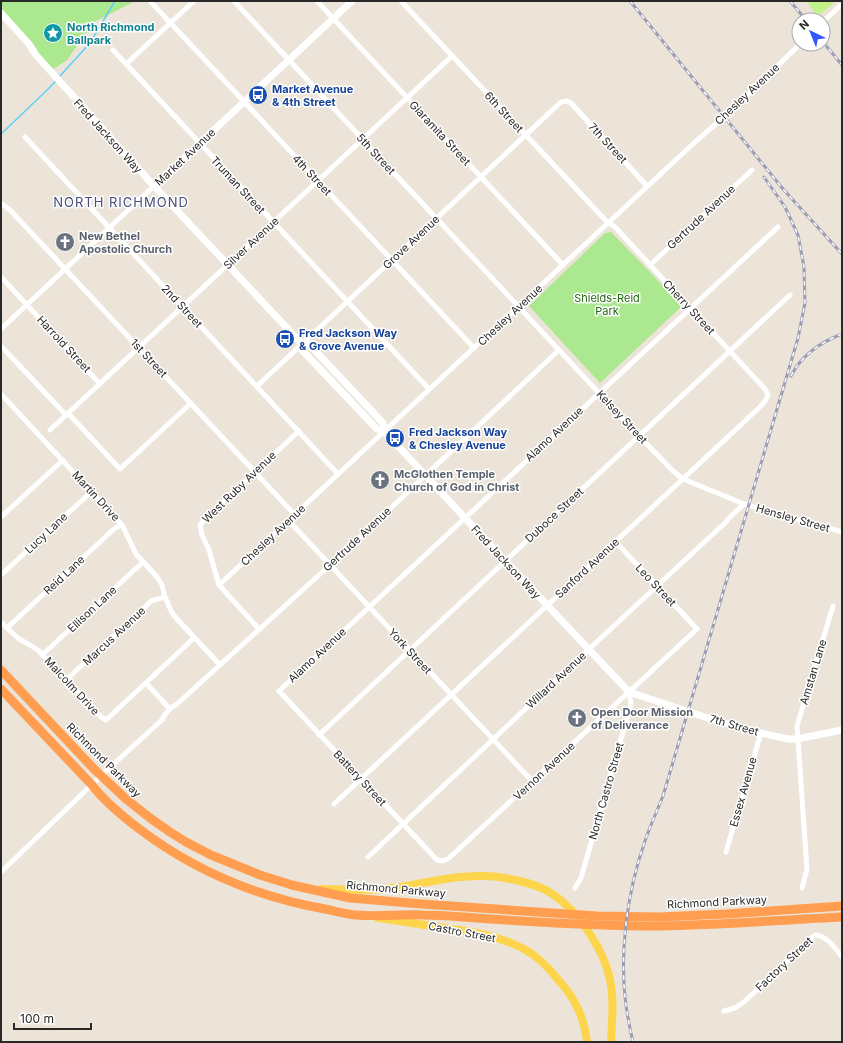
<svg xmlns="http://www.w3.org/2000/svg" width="843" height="1043" viewBox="0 0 843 1043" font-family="Inter,sans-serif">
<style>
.green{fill:#ace88f}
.pitch{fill:#c4f189}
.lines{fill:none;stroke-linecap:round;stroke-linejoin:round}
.stream{stroke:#60cff9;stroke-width:1.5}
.street{stroke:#fff;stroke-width:5}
.secondary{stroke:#fff;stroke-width:7}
.primary{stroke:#fdd54c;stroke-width:8}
.highway{stroke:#ff9e50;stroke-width:9}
.rail-casing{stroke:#9b9eb4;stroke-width:3}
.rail{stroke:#fff;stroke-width:1.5;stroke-dasharray:4.5;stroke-linecap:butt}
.labels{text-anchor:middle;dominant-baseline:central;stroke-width:3;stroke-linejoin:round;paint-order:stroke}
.culture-label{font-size:11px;font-weight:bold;fill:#0d838f;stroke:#fff;text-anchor:start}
.transit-label{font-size:11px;font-weight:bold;fill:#164399;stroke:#fff;text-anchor:start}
.street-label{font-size:11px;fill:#282828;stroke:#fff}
.worship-label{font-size:11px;font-weight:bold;fill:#5b616d;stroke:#fff;text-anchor:start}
.park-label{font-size:11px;fill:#246a13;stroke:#fff}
.quarter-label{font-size:13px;letter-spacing:1px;fill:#454e7c;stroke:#fff}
</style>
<rect width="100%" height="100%" fill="#ece4d8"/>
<g class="green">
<polygon points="1,1 135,1 118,10 94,22 67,60 52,70 1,12"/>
<polygon points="611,232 650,272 681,307 600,383 529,306 605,233"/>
</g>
<polygon class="pitch" points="806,1 836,1 818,16"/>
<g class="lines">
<g class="stream">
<polyline points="60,76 90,43 115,1"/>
<polyline points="1,134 44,93 56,81"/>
</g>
<g class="street">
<polyline points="150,1 474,348"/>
<polyline points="234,1 639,436 673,471 683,479 744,504 842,532"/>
<polyline points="317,1 563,265"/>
<polyline points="823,22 842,4"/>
<polyline points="113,50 429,389"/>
<polyline points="126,64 194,1"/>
<polyline points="25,137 338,474"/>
<polyline points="1,203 10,210 295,515"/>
<polyline points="650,265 752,170"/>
<polyline points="1,277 100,384"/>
<polyline points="1,329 154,186"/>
<polyline points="1,346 66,415"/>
<polyline points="257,386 561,102 567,101 571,103 647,186"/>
<polyline points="1,394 122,525 136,554 157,577 162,585 165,597 172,613 178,620 220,665"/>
<polyline points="68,413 120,469 191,403"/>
<polyline points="50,430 452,56"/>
<polyline points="1,517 63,460"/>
<polyline points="289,521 532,781"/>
<polyline points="615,541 697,629 448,859 442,861 437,860 279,691 778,227"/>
<polyline points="1,575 92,491"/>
<polyline points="219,585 608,223 695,142 731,111 800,44"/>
<polyline points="1,622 19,639 30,645 38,650 101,717 106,720 194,638"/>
<polyline points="7,628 115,528 122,525"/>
<polyline points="259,629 219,585 209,550 202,535 200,525 204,520 299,431"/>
<polyline points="42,655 142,563"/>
<polyline points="66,680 146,606 151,601 165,597"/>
<polyline points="146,683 170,709"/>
<path d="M162 720C165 713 171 707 177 704L330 565 559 350"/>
<polyline points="319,735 790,295"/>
<polyline points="334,804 760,407 765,401 768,395 765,389 614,226 608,223 401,1"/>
<polyline points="726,852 761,733"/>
<polyline points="368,857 588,650 726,522 728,519 744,504"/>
<polyline points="1,872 107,770 163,719"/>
<polyline points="575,888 581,878 631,704 629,692"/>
<polyline points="802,888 807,869 797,726 833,606"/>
<path d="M724 1011 735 1008 744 1002 811 938 816 935C828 937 835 948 842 957"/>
</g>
<g class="secondary">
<polyline points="1,13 29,44 36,55 154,186 301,343 309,344 383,423 384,431"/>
<polyline points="154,186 352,1"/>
<polyline points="301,343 302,350 377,429 384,431 465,518 629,692 711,719 761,733 788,739 797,739 842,730"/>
</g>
<g class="primary">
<path d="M321 889C350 890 378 891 406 886 417 884 428 882 439 880 453 877 469 876 484 876 503 876 535 883 551 893 579 911 606 952 611 985 614 1003 612 1023 611 1042"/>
<path d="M378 918C398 921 419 924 439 927 468 931 498 935 524 949 539 957 550 969 560 982 575 998 585 1020 587 1042"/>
</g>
<g class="highway">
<polyline points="1,670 94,769 126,799 150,818 170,832 186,842 211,855 260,875 292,885 350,898 422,904 597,916 659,917 726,914 842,906"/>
<path d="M1 689 92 785C105 802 121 815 138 828 193 870 258 897 325 909 335 911 346 914 356 915 378 917 401 914 423 915 436 915 450 916 463 917 529 922 594 926 660 926 721 925 781 920 842 917"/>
</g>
<defs>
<g id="rail">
<polyline points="630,1 783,189 842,254"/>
<polyline points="790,1 806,20"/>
<polyline points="823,42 842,65"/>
<path d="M791 376C801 356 821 342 842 334"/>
<path d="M633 1042C630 1030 628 1018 626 1006 619 953 627 892 645 841 650 826 657 811 663 796L798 338 805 303 804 267 798 235 785 207 764 177"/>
</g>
</defs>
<use href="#rail" class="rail-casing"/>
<use href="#rail" class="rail"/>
</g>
<defs>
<symbol id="sight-disc" viewBox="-11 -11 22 22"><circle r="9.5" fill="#0f9aa8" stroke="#fff"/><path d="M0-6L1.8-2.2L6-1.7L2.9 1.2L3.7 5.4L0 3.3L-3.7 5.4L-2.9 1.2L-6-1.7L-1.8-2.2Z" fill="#fff"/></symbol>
<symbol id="bus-disc" viewBox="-11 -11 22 22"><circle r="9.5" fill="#1a4fb4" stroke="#fff"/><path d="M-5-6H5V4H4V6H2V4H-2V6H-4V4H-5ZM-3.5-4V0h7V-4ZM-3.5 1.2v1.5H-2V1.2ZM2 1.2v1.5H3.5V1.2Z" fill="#fff"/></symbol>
<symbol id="church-disc" viewBox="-11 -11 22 22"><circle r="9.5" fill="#6b7280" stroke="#fff"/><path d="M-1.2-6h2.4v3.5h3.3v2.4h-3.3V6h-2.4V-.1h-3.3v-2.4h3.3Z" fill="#fff"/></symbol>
</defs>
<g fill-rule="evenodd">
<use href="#sight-disc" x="42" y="22" width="22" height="22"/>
<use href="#bus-disc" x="247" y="84" width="22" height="22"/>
<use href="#church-disc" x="54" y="231" width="22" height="22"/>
<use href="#bus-disc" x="274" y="328" width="22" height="22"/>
<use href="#bus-disc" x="384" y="427" width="22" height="22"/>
<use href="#church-disc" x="369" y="469" width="22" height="22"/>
<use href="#church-disc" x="566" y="707" width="22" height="22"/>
</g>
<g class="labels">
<g class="culture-label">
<text x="67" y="27">North Richmond<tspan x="67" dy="13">Ballpark</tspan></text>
</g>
<g class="transit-label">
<text x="272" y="89">Market Avenue<tspan x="272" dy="13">&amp; 4th Street</tspan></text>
<text x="299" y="333">Fred Jackson Way<tspan x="299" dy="13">&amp; Grove Avenue</tspan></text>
<text x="409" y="432">Fred Jackson Way<tspan x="409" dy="13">&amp; Chesley Avenue</tspan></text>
</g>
<g class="street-label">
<text transform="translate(747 94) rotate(-43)">Chesley Avenue</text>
<text transform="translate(504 112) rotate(47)">6th Street</text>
<text transform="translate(440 133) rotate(47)">Giaramita Street</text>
<text transform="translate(108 136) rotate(48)">Fred Jackson Way</text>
<text transform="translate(608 143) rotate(47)">7th Street</text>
<text transform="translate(376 154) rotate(47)">5th Street</text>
<text transform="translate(185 157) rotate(-43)">Market Avenue</text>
<text transform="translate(312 175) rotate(47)">4th Street</text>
<text transform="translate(238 185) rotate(47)">Truman Street</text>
<text transform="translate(701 217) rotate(-43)">Gertrude Avenue</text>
<text transform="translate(411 242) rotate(-43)">Grove Avenue</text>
<text transform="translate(251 243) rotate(-43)">Silver Avenue</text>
<text transform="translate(182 306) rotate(47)">2nd Street</text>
<text transform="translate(689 307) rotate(47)">Cherry Street</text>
<text transform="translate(510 315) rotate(-43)">Chesley Avenue</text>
<text transform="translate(64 344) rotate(47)">Harrold Street</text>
<text transform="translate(149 358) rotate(47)">1st Street</text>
<text transform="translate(622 417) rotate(47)">Kelsey Street</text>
<text transform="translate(554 434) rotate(-43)">Alamo Avenue</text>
<text transform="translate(239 487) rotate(-44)">West Ruby Avenue</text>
<text transform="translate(96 496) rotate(47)">Martin Drive</text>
<text transform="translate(554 515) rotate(-43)">Duboce Street</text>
<text transform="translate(793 518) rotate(16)">Hensley Street</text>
<text transform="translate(46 533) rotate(-43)">Lucy Lane</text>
<text transform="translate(273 535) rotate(-43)">Chesley Avenue</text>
<text transform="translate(357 539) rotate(-43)">Gertrude Avenue</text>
<text transform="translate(506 562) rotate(47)">Fred Jackson Way</text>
<text transform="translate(587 568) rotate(-43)">Sanford Avenue</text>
<text transform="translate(64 575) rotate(-43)">Reid Lane</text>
<text transform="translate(656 585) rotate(47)">Leo Street</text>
<text transform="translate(92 609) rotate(-43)">Ellison Lane</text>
<text transform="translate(114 636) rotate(-43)">Marcus Avenue</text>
<text transform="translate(410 651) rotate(47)">York Street</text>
<text transform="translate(317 655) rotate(-43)">Alamo Avenue</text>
<text transform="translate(813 672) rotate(-73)">Amstan Lane</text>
<text transform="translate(556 680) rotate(-43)">Willard Avenue</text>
<text transform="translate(72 686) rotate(47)">Malcolm Drive</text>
<text transform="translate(734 725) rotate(16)">7th Street</text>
<text transform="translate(104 760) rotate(45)">Richmond Parkway</text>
<text transform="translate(544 771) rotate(-43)">Vernon Avenue</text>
<text transform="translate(360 778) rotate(47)">Battery Street</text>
<text transform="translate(606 791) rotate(-74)">North Castro Street</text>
<text transform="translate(743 792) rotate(-74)">Essex Avenue</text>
<text transform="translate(396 889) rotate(5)">Richmond Parkway</text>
<text transform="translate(717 902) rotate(-3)">Richmond Parkway</text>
<text transform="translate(462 932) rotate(11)">Castro Street</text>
<text transform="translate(784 964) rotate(-43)">Factory Street</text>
</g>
<g class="worship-label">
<text x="79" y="236">New Bethel<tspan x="79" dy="13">Apostolic Church</tspan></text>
<text x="394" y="474">McGlothen Temple<tspan x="394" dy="13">Church of God in Christ</tspan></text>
<text x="591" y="712">Open Door Mission<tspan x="591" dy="13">of Deliverance</tspan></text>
</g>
<g class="park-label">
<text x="607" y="298">Shields-Reid<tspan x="607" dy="13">Park</tspan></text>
</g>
<g class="quarter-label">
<text x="121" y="202">NORTH RICHMOND</text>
</g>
</g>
<rect width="843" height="1043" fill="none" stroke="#282828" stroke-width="4"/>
<g transform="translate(811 32) rotate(317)"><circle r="19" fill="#ffffff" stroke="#a9a9a9"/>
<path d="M0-3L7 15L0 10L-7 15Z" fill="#3256ff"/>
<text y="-6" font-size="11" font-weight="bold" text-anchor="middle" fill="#282828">N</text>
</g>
<path d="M14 1023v6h77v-6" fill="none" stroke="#282828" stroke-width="2"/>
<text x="20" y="1023" font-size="12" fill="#282828" stroke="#ffffff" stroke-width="3" paint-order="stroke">100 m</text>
</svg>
